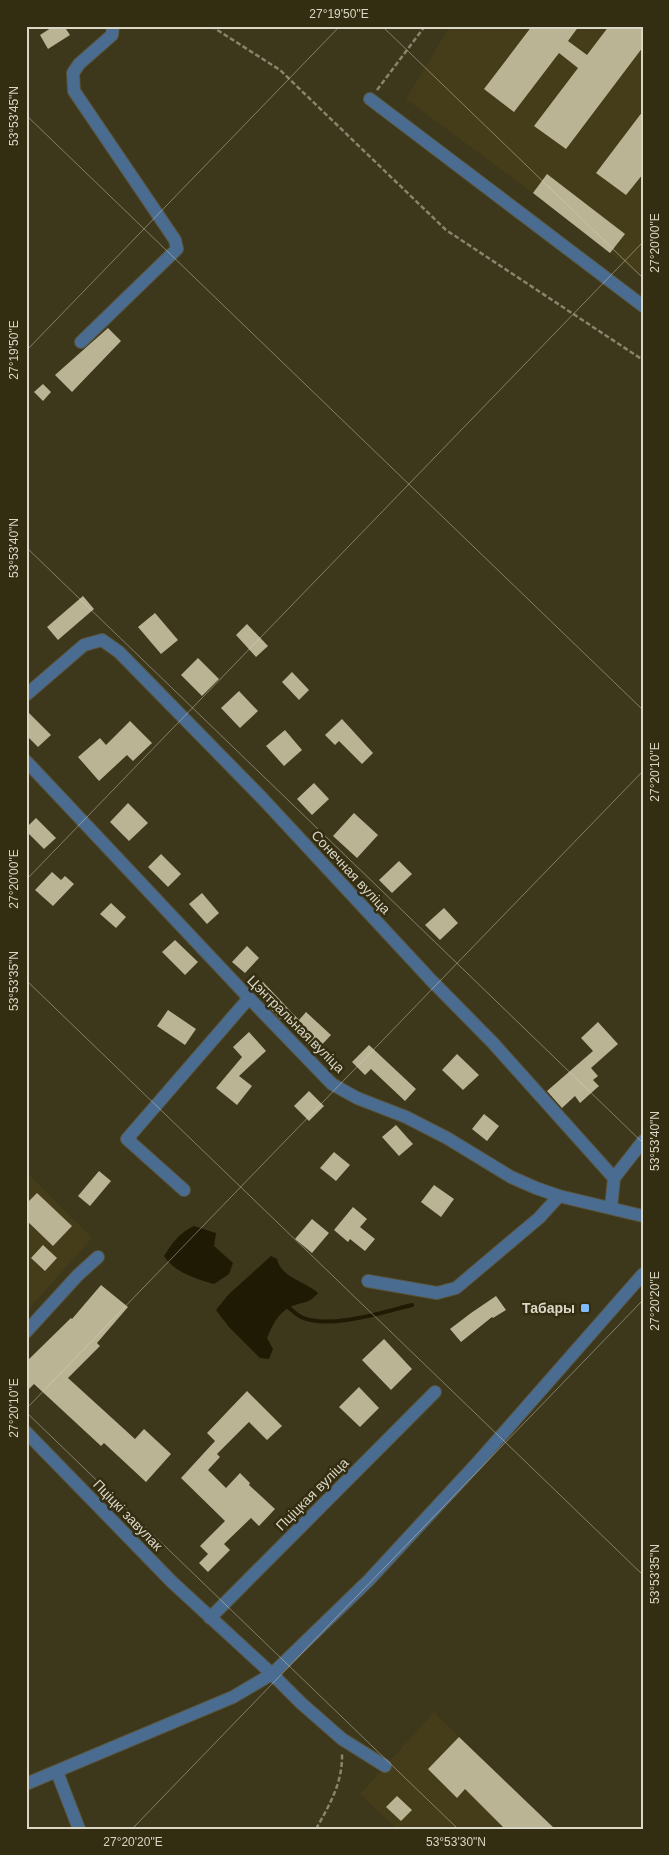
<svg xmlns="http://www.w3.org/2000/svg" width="669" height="1855" viewBox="0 0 669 1855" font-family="Arial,sans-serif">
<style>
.built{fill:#453d19}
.water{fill:#1f1a03}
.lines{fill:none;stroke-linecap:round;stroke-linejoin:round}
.stream{stroke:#1f1a03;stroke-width:4}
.building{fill:#bab494}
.minor-casing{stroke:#59543a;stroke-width:14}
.path{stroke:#89846e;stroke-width:2.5;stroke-dasharray:5 2.5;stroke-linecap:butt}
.minor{stroke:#4a6c91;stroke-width:12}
.ticks{fill:none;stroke:#dbd7c7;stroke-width:1;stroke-opacity:0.45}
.poi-dot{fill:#81bcfa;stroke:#332d11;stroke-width:2}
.labels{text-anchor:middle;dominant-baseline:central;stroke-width:5;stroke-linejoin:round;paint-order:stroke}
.street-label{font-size:14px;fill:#dbd7c7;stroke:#332d11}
.poi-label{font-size:14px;font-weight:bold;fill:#dbd7c7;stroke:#332d11;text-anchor:end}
.neatline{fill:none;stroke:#dbd7c7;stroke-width:2}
.ticks-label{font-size:12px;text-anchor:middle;fill:#dbd7c7}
</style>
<rect width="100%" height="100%" fill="#3d371b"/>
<g class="built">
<polygon points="450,26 643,26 643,278 533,193 406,99"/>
<polygon points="26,1172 92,1238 26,1312"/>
<polygon points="434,1712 448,1726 555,1829 397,1829 360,1794"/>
</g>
<g class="water">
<path d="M194 1226 216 1233 214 1246 233 1263 229 1274 214 1284C196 1279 174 1272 164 1256 173 1242 179 1233 194 1226Z"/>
<path d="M271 1256 277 1259C281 1278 305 1281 318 1293 308 1305 303 1301 290 1307 278 1313 272 1326 267 1338L273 1349 269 1359 260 1358 229 1327 216 1310 228 1295Z"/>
</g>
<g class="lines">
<path class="stream" d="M289 1308C293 1311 297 1315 301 1317 329 1330 383 1312 412 1305"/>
</g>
<g class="building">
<polygon points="54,26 64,26 70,35 48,49 40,35"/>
<polygon points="532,26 579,26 568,41 587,55 609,26 643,26 643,47 566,149 534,126 578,68 559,53 514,112 484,89"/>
<polygon points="643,111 643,174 626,195 596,173"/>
<polygon points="547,174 625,234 610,253 533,193"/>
<polygon points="108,328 121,341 72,392 55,375"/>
<polygon points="43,384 51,392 43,401 34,392"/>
<polygon points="83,596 94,609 58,640 47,627"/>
<polygon points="155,613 178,640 161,654 138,627"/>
<polygon points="247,624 268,646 256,657 236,635"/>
<polygon points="198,658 219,679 202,696 181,675"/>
<polygon points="292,672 309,690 299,700 282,682"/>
<polygon points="239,691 258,711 240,728 221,708"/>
<polygon points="26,710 51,735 38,747 26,735"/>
<polygon points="342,719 373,753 362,764 339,741 335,745 325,735"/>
<polygon points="130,721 152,743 133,761 127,755 99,781 78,757 100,738 106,745"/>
<polygon points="285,730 302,750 284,766 266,746"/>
<polygon points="314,783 329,799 312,815 297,799"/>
<polygon points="128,803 148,823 129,841 110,822"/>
<polygon points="354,813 378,835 357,858 333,836"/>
<polygon points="36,818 56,838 44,849 26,831 26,828"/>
<polygon points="161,854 181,874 168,887 148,867"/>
<polygon points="399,861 412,874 392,893 379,880"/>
<polygon points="52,872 61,880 65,876 74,884 53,906 35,890"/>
<polygon points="202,893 219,913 207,924 189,904"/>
<polygon points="111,903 126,917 116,928 100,914"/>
<polygon points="444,908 458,923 440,940 425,925"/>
<polygon points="175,940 198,962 185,975 162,952"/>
<polygon points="247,946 259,958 245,973 232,962"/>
<polygon points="263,982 299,1020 306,1012 331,1035 316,1051 281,1018 280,1019 254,991"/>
<polygon points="168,1010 196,1029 185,1045 157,1026"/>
<polygon points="598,1022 618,1044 591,1068 598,1076 593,1080 599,1086 580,1103 575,1096 562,1108 547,1091 593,1051 581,1038"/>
<polygon points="249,1032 266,1051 239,1076 252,1086 237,1105 216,1088 242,1057 233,1047"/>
<polygon points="369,1045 416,1089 405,1101 371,1069 365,1075 352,1062"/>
<polygon points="457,1054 479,1075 463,1090 442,1070"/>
<polygon points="309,1091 324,1106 309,1121 294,1106"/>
<polygon points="484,1114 499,1126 487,1141 472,1129"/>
<polygon points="396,1125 413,1144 399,1156 382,1137"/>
<polygon points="334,1152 350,1165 336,1181 320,1168"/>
<polygon points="99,1171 111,1181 90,1206 78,1196"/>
<polygon points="434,1185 454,1199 441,1217 421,1202"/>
<polygon points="37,1193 72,1226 53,1246 26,1220 26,1204"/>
<polygon points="353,1207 367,1219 360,1227 375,1239 365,1251 350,1239 348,1242 334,1230"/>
<polygon points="312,1219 329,1233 312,1253 295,1239"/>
<polygon points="43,1245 57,1258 45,1271 31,1258"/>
<polygon points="101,1285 128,1307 97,1343 100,1346 68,1378 135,1439 144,1429 171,1454 146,1482 104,1443 101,1446 34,1384 26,1392 26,1362 71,1318 72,1319"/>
<polygon points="496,1296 506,1310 493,1318 492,1317 461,1342 450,1329 471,1313"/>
<polygon points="384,1339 412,1369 391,1390 362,1360"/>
<polygon points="359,1387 379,1408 360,1427 339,1407"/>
<polygon points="247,1391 282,1426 267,1440 249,1422 217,1454 220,1457 208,1470 226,1488 240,1473 250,1483 249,1485 275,1509 259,1526 251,1518 224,1544 230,1550 208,1572 199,1563 208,1554 200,1546 225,1521 181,1478 215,1441 207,1433"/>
<polygon points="459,1737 555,1829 505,1829 465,1789 457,1798 428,1769"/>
<polygon points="397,1796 412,1810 401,1821 386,1807"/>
</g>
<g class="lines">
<defs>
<g id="minor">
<polyline points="370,99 643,306"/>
<polyline points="81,342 177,249 175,240 74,91 73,73 79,64 112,35 113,26"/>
<polyline points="26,695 84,645 102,640 119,652 262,798 430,979 493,1043 614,1178 611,1208"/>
<polyline points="26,761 249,998 332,1084 357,1098 406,1117 447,1138 511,1177 536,1188 559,1196 643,1216"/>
<polyline points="614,1178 643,1141"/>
<polyline points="184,1190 127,1139 249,998"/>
<polyline points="368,1281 437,1293 456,1288 539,1218 559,1196"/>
<polyline points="26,1332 78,1275 98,1257"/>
<polyline points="26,1432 172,1582 272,1674 301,1703 342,1739 385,1766"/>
<polyline points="210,1618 435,1392"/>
<polyline points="57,1772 79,1829"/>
<polyline points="26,1784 233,1697 272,1674 369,1580 478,1462 643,1274"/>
</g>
</defs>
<use href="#minor" class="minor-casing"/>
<g class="path">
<polyline points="211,26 280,70 446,230 643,360"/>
<polyline points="377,90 425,26"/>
<path d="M316 1829C330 1804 343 1782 342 1753"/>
</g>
<use href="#minor" class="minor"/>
</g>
<path class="ticks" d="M382 26 643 278M26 115 643 710M26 351 340 26M26 547 643 1143M26 880 643 242M26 980 643 1575M26 1409 643 771M26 1412 458 1829M132 1829 643 1300"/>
<rect class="poi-dot" x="580" y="1303" width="10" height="10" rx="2.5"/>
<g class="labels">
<g class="street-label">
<text transform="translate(351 872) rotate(47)">Сонечная вуліца</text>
<text transform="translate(296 1024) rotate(45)">Цэнтральная вуліца</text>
<text transform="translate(312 1494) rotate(-45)">Пціцкая вуліца</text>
<text transform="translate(128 1515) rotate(46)">Пціцкі завулак</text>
</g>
<g class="poi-label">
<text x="575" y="1308">Табары</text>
</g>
</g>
<rect width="669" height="1855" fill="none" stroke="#332d11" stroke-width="55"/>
<rect x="28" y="28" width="614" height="1800" class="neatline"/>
<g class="ticks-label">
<text x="339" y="18">27°19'50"E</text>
<text transform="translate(14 116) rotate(-90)" y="4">53°53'45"N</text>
<text transform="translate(655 243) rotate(-90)" y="4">27°20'00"E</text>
<text transform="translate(14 350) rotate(-90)" y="4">27°19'50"E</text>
<text transform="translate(14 548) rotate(-90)" y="4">53°53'40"N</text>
<text transform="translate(655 772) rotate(-90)" y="4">27°20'10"E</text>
<text transform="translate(14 879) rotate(-90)" y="4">27°20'00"E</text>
<text transform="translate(14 981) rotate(-90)" y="4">53°53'35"N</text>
<text transform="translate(655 1141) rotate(-90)" y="4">53°53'40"N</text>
<text transform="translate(655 1301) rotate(-90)" y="4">27°20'20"E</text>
<text transform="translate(14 1408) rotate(-90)" y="4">27°20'10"E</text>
<text transform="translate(655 1574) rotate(-90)" y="4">53°53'35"N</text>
<text x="133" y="1846">27°20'20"E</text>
<text x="456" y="1846">53°53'30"N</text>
</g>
</svg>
